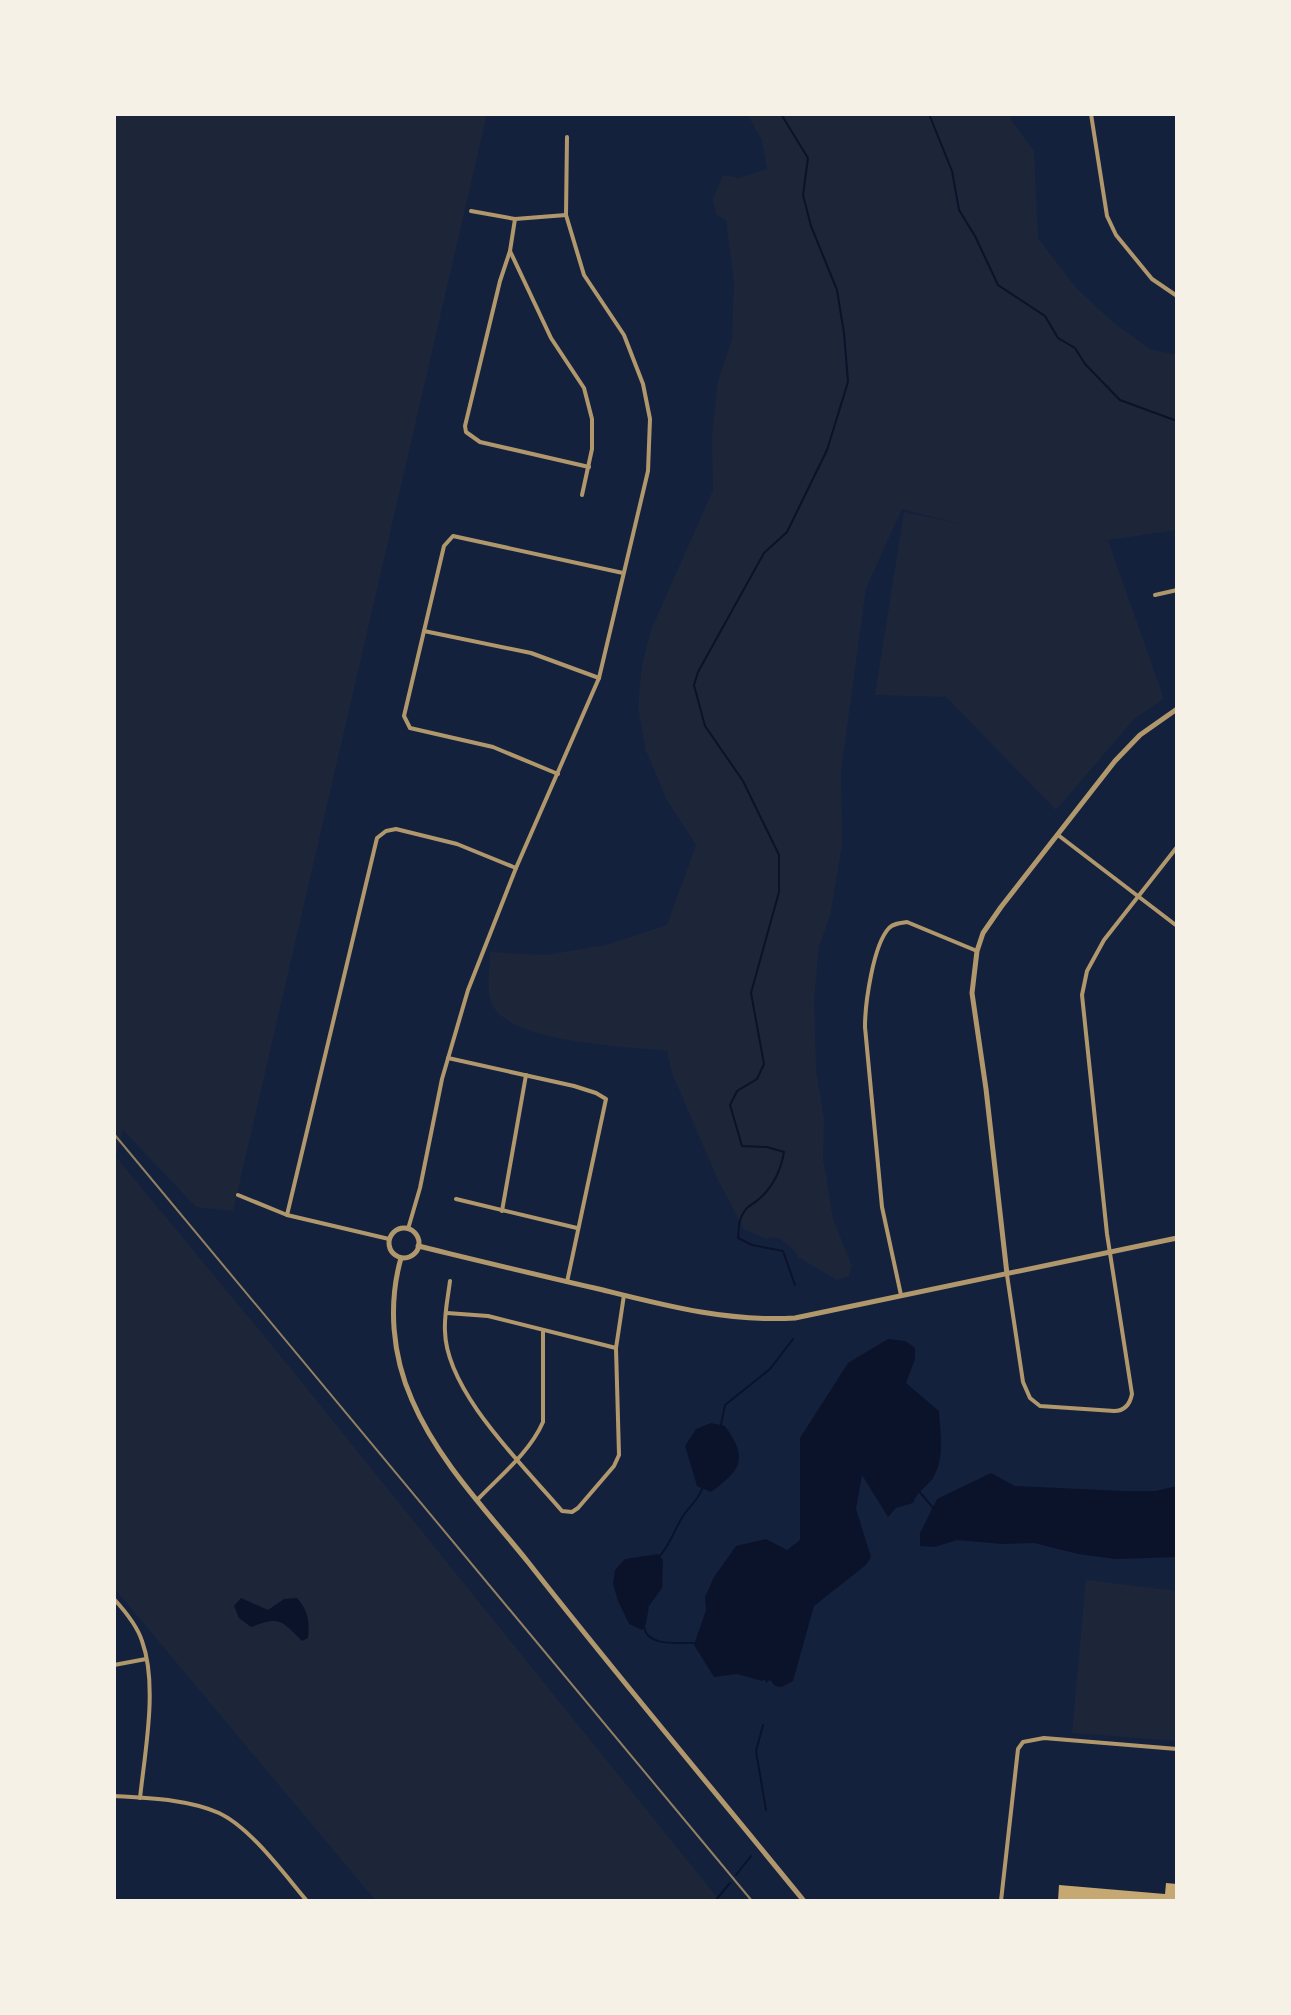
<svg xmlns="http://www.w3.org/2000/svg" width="1291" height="2015" viewBox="0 0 1291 2015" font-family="Lato,sans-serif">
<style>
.green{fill:#1d2539}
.water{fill:#0b132b}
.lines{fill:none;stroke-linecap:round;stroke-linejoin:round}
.stream{stroke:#0b132b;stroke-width:2}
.building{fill:#c6a872}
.minor{stroke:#b1986c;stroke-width:4}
.tertiary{stroke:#b1986c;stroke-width:5}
.rail{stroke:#918062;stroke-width:2}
</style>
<rect width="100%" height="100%" fill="#14213d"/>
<g class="green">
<polygon points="114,114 487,114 233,1211 196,1207 123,1130 116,1157 279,1354 720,1901 376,1901 114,1588"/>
<path d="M747 114H1010L1011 120 1034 151 1038 238 1076 288 1114 323 1150 349 1177 355V530L1108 540 1164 699 1134 719 1056 810 946 697 875 695 904 512 960 524 902 509 866 588 841 771 842 845 830 916 819 947 814 998 816 1070 824 1119 823 1159 833 1219 852 1266 849 1276 837 1280 798 1257 794 1250 779 1238 773 1237 766 1239 744 1229 718 1180 672 1073 667 1051C628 1046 506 1044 491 1002 486 988 490 967 490 952L546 955 606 945 667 925 696 845 667 800 646 751 638 707 642 666 651 630 713 490 712 435 718 381 732 340 734 281 726 220 716 214 713 199 723 175 739 178 767 169 762 140Z"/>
<polygon points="1086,1580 1177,1591 1177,1741 1072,1733"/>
</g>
<g class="water">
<path d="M888 1339 905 1341 915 1348V1359L906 1383 939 1411C940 1431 945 1455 935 1474 930 1486 917 1490 913 1503L896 1508 888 1517 862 1475 856 1509 871 1557 866 1565 814 1606 793 1681 782 1687 775 1686 770 1680 766 1683 765 1679 762 1681 737 1674 714 1677 694 1645 706 1610 705 1597 714 1577 736 1546 766 1539 787 1550 800 1540V1438L848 1363Z"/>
<path d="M711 1423 725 1426C749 1459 741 1470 711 1492L697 1486 685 1446 696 1429Z"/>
<polygon points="991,1473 1015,1486 1124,1491 1156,1491 1177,1486 1177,1557 1115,1559 1078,1554 1034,1543 1002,1544 957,1540 935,1547 920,1546 920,1533 937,1499"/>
<polygon points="658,1554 663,1560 662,1588 649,1606 646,1624 642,1630 629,1624 618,1601 613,1584 615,1570 625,1559"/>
<path d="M241 1598 268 1610 284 1599 297 1598C308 1610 310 1622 308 1638L302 1641C281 1620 280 1616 251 1627L239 1618 234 1606Z"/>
</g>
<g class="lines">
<g class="stream">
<path d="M781 114 808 158 803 195 811 226 837 290 844 333 848 382 827 450 787 532 764 553 698 672 694 685 705 726 743 781 779 855V892L751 993 764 1064 757 1079 737 1091 730 1105 742 1146 767 1147 784 1152C781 1169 773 1187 759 1199 754 1204 747 1206 744 1212 738 1220 739 1229 738 1238L752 1245 783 1251 795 1285"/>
<polyline points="929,114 952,171 959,210 975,236 998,285 1045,316 1058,338 1075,348 1085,364 1120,400 1177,421"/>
<polyline points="721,1425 725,1405 770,1369 793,1339"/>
<polyline points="918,1490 934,1509"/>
<path d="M659 1557C672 1542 674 1530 683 1516 690 1506 698 1500 702 1489"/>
<path d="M644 1627C648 1648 679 1642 697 1643"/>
<polyline points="763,1725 756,1751 766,1810"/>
<polyline points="736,1875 751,1856"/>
<polyline points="715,1901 730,1883"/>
</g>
</g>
<polygon class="building" points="1166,1883 1177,1884 1177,1901 1058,1901 1059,1885 1165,1894"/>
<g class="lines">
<g class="minor">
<polyline points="1091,114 1107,216 1116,235 1152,279 1177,296"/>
<polyline points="471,211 515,219 566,215"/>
<polyline points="515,219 510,251 551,338 584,388 592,419 592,449 582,495"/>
<polyline points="510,251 500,281 465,426 466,432 480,442 589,467"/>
<polyline points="1155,595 1177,590"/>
<polyline points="424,631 531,653 599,678"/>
<polyline points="558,774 493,747 410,728 404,716 444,546 453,536 623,573"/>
<polyline points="1058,835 1177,926"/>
<polyline points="448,1058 574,1086 596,1093 606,1099 567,1282"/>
<polyline points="238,1195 287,1215 389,1239"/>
<polyline points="456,1199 577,1228"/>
<polyline points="502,1211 526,1075"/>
<polyline points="287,1215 377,838 386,831 396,829 457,844 516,868"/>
<polyline points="408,1229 420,1188 442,1079 468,990 516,868 599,678 648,471 650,419 643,384 624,335 584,275 566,215 567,137"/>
<path d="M1007 1275 1023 1382 1030 1398 1040 1406 1114 1411C1125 1411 1130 1404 1132 1394L1107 1234 1082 995 1087 971 1104 940 1177 847"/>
<path d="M450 1281C448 1297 444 1315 445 1331 446 1392 524 1466 562 1511L572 1512 578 1508 614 1466 619 1455 616 1348 624 1295"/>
<path d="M901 1295 882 1207 865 1027C865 1004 873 945 889 928 894 923 900 923 907 922L977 951"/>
<polyline points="447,1313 488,1316 616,1348"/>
<path d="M478 1499C500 1476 530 1452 543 1422V1330"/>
<path d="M114 1599C125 1611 137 1625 142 1641 158 1685 145 1751 140 1798"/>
<polyline points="114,1665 146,1659"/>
<path d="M114 1796C147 1798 188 1799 219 1813 251 1828 284 1874 307 1901"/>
<polyline points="1001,1901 1018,1749 1023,1742 1044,1738 1177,1749"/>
</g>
<g class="tertiary">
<circle cx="404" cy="1243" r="15"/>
<path d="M418 1246C480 1261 541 1276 603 1290 667 1306 728 1322 795 1318L1177 1238"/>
<path d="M401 1258C388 1304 392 1355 412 1400 438 1461 487 1511 528 1562 618 1677 712 1788 804 1901"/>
<polyline points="1007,1274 986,1089 972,993 977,951 983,933 1001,907 1115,761 1140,735 1177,709"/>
</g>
<polyline class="rail" points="114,1134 752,1901"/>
</g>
<rect width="1291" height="2015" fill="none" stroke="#f6f1e7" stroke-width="232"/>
</svg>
